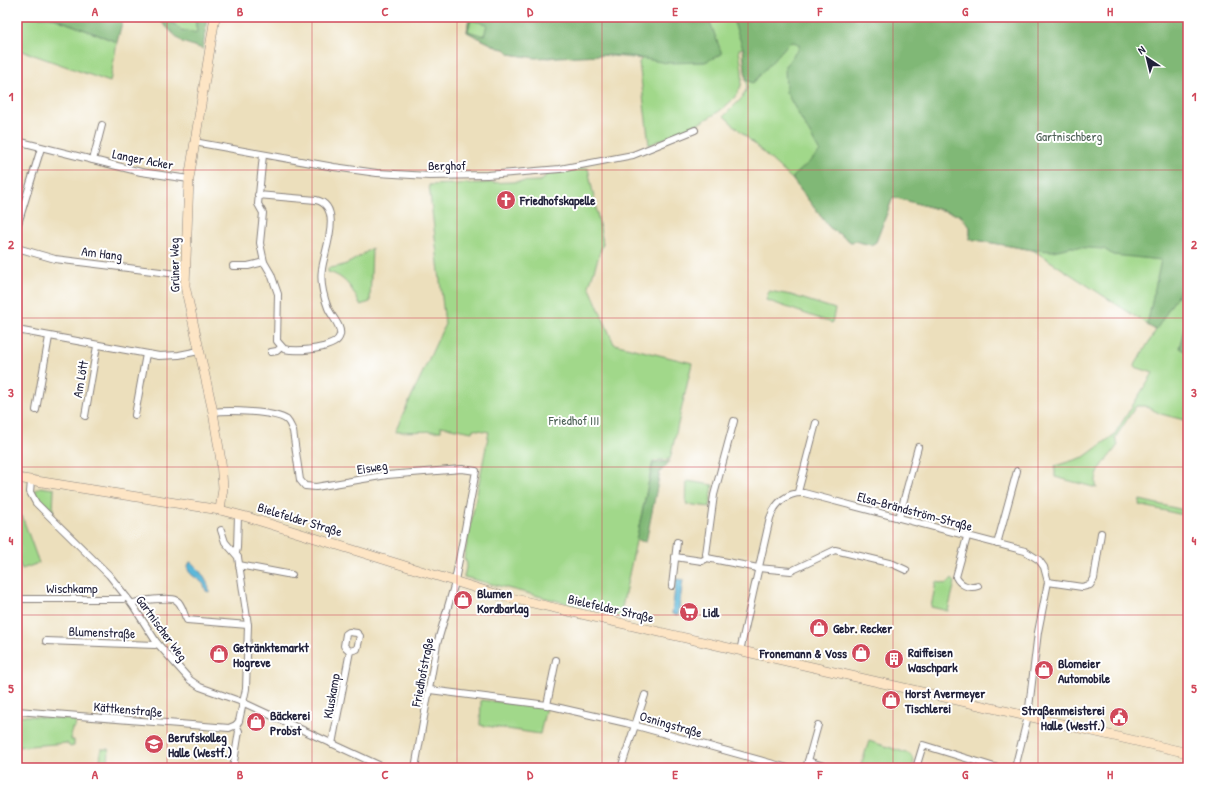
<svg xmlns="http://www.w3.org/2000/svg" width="1205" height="785" viewBox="0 0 1205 785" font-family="'Patrick Hand',sans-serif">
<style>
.green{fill:#a1d88a;stroke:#627d62}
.forest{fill:#80b876;stroke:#516d58;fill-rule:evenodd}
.water{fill:#5bb8d9;stroke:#3e6d8a}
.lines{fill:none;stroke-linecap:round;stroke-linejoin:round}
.street-casing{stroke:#87807c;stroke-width:8}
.secondary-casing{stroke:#87807c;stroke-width:10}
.street{stroke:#fff;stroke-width:6}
.secondary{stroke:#fde5c5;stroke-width:9}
.grid{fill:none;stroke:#d1495b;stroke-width:1;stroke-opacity:0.55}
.labels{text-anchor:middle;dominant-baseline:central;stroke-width:4;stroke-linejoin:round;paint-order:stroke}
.park-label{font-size:13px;fill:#4e6257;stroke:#fff}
.street-label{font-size:13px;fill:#22223b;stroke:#fff}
.poi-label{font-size:13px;font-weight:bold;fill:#22223b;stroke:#fff;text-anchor:start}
.neatline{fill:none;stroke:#d1495b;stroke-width:1.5}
.grid-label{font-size:13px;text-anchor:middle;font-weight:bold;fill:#d1495b}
</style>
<rect width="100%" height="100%" fill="#fff"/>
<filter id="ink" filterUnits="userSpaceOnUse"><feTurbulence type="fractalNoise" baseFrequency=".025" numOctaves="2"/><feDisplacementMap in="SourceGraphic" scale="8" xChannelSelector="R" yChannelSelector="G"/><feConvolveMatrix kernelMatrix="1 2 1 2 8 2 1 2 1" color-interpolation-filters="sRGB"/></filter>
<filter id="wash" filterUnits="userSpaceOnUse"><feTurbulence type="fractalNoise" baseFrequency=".012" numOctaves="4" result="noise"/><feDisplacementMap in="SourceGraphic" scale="16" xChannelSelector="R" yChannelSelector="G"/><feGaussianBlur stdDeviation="0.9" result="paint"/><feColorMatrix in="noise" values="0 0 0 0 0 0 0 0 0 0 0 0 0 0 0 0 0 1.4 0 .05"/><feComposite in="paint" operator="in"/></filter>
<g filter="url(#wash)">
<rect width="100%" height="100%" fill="#ecdfbc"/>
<g class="green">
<polygon points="17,17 51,17 117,42 110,82 17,49"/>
<polygon points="166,17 195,17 197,33 181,30"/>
<path d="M469 17H1188V421L1161 414 1145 406H1136L1115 438 1118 445C1110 457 1091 474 1097 488L1055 477V466L1084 457 1114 435 1153 373 1135 367V365L1156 330 1033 250 970 239V227L960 215 893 197 876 242 871 245 855 241 851 242 829 227 793 180 724 116 742 98 747 88 743 48 739 49C740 59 743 70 742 80 740 112 674 134 649 145L639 62 642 59 602 55H568L550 58 522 56 510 54 505 49 499 48 467 32Z"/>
<polygon points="588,168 603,243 589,286 614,344 692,363 670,459 653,461 620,617 464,577 467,563 464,558 489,432 473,429 472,432 441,426 441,431 395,432 445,324 429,185 540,181 544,179 546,174"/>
<path d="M372 248 370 302 360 305C353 289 345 276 328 272V268C347 267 357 258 372 248Z"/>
<polygon points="769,291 791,295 835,309 832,323 766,300"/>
<polygon points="687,481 713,485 710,507 686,504"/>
<polygon points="40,487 54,489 53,512 35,493 35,490"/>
<polygon points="1140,500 1188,511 1188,516 1139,505"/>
<polygon points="22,516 39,563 22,569 17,559 17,517"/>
<polygon points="952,579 955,582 948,611 931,607 936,582 946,584"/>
<polygon points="481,700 546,707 540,734 480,725"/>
<polygon points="17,715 76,720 75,728 72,728 71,740 74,740 74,746 70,747 67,743 17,747"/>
<polygon points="869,741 910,754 914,761 912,768 860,768"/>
<polygon points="101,749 109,749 108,764 100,763"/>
</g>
<g class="forest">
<polygon points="51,17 117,17 123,19 117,42"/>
<polygon points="166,17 181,30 197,33 195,17 207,17 203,49 182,42 157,18"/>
<path d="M469 17H712L710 22 722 54 705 62 667 63 629 56 602 55 535 58 510 54 505 49 499 48 467 32ZM471 20 487 24 484 36 468 31Z"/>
<polygon points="732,17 1188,17 1188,274 1180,291 1156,330 1147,325 1161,260 1113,255 1104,249 1071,247 1053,251 1033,250 970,239 970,227 960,215 893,197 876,242 871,245 855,241 851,242 829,227 793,180 793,177 820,152 786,92 785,66 799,48 799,45 794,42 789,43 753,83 746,80 743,48"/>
<polygon points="1188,314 1188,353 1179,348"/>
<polygon points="670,461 660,472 646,542 636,540 653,463"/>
</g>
<g class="water">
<path d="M190 562C196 564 211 585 209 592L206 591C205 589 205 587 204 585 199 577 182 574 190 562Z"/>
<polygon points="676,579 683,580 678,615 672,614"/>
</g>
</g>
<g filter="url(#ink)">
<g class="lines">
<defs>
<g id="street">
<polyline points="17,141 141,172 189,179"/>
<polyline points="194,142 334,167 377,173 429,176 487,175 560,169 633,155 695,130"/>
<polyline points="93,160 102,125"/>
<path d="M258 195 316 200C344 206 324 252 322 269 320 282 323 295 328 308 331 316 342 326 340 335 338 343 329 345 323 347 310 350 297 352 284 349L277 341 278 294 271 274 264 262 260 243 263 213 258 204 263 155"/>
<polyline points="17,227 41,148"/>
<polyline points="17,248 55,259 185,275"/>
<polyline points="233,266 248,266 264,262"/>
<polyline points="17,330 159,356 179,355 199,351"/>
<polyline points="271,352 277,351 281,347"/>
<polyline points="36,410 49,337"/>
<path d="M213 412C228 410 275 411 287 420 290 423 291 427 293 431L300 480 305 486 316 487 387 475 462 469 476 471 454 586 437 644 415 768"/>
<polyline points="135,415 146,354"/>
<polyline points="85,416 97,346"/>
<polyline points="31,481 30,492 36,503 109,575 132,604 157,643 190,680 200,687 242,702 385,768"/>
<polyline points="798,492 816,423"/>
<polyline points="899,518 918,447"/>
<polyline points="221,530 225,542 238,557 248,625 246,689 239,721 236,725"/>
<path d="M967 537 956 577C960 585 969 589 978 586"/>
<polyline points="997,544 1017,471"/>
<polyline points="236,553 237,548 238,515"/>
<polyline points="675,557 702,561 707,558"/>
<polyline points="707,558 758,568 791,571 835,550 893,564 906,570"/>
<polyline points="707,558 706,554 714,495 734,421"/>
<polyline points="239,565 292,575"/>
<polyline points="1048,582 1082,587 1090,585 1094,579 1101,533"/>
<polyline points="672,586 677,542"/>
<polyline points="17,599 123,599 126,597"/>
<path d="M132 604C137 600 171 597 176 600 183 604 183 614 187 620L248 625"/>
<polygon points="349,632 357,633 360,636 357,649 350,651 344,646 346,634"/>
<polyline points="46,641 155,645 157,643"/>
<path d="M740 651 770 518C775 503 787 492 804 493L1025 551 1039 560 1044 567 1048 582 1038 632 1028 716 1015 768"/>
<polyline points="430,690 547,705 626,723 788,768"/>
<polyline points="547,705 556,660"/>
<polyline points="17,711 229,728 236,725"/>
<polyline points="332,744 350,651"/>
<polyline points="808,761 830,768"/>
<polyline points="233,768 239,731 236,725"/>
<polyline points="621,768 645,695"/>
<polyline points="806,768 818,725"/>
<polyline points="916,768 923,745 998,768"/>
</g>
<g id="secondary">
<polyline points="215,17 189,179 185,286 213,412 221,461 223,488 220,510"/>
<polyline points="17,478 220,510 247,517 502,596 1188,753"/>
</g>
</defs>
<use href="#street" class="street-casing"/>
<use href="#secondary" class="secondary-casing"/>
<use href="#street" class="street"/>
<use href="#secondary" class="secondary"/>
</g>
</g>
<path class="grid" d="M167 17V768M312 17V768M457 17V768M602 17V768M748 17V768M893 17V768M1038 17V768M17 170H1188M17 318H1188M17 467H1188M17 615H1188"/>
<defs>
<symbol id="church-disc" viewBox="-11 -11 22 22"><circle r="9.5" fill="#d1495b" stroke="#fff"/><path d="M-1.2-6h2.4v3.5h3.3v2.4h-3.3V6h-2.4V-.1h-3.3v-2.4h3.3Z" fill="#fff"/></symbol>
<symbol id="shop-disc" viewBox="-11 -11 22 22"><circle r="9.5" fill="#d1495b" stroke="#fff"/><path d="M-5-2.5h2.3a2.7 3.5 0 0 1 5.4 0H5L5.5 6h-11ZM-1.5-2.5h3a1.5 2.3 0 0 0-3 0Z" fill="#fff"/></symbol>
<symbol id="supermarket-disc" viewBox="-11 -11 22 22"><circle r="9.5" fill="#d1495b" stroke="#fff"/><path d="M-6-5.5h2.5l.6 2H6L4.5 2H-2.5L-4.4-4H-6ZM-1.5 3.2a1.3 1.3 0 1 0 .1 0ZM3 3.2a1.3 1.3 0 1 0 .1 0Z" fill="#fff"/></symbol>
<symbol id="building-disc" viewBox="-11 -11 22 22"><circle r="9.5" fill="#d1495b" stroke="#fff"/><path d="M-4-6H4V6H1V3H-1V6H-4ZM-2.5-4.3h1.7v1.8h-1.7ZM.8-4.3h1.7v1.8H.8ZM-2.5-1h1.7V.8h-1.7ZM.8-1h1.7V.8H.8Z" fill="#fff"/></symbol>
<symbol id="civic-disc" viewBox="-11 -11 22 22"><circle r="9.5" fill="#d1495b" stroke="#fff"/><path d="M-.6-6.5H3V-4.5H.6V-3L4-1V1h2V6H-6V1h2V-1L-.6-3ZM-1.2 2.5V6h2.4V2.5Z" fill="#fff"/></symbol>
<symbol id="university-disc" viewBox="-11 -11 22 22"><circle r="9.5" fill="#d1495b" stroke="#fff"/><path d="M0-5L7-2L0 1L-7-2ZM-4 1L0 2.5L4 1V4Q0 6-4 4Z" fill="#fff"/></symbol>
</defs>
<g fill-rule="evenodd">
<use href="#church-disc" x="495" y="189" width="22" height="22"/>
<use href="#shop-disc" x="452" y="589" width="22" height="22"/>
<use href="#supermarket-disc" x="678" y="601" width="22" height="22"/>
<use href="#shop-disc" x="808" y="617" width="22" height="22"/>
<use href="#shop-disc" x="850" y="642" width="22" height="22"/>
<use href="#shop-disc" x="208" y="643" width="22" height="22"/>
<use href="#building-disc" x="883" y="648" width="22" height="22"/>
<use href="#shop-disc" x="1033" y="659" width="22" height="22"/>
<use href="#shop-disc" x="880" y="689" width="22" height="22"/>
<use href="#civic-disc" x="1108" y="706" width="22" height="22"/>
<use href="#shop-disc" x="245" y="711" width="22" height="22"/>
<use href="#university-disc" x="143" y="733" width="22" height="22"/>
</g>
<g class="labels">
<g class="park-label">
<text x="1069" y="136">Gartnischberg</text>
<text x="574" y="420">Friedhof III</text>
</g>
<g class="street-label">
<text transform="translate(143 159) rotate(11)">Langer Acker</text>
<text x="447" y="165">Berghof</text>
<text transform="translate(102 253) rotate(7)">Am Hang</text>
<text transform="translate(174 265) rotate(-91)">Grüner Weg</text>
<text transform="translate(80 379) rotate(-80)">Am Lött</text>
<text transform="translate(372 467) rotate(-9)">Eisweg</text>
<text transform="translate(915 511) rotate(15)">Elsa-Brändström-Straße</text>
<text transform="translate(300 519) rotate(17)">Bielefelder Straße</text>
<text x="72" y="588">Wischkamp</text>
<text transform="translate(611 608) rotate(13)">Bielefelder Straße</text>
<text transform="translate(162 628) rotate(54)">Gartnischer Weg</text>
<text transform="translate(102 632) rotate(2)">Blumenstraße</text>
<text transform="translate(422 672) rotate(-79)">Friedhofstraße</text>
<text transform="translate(331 696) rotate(-80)">Kluskamp</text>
<text transform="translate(128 709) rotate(5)">Kättkenstraße</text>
<text transform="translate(671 724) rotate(16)">Osningstraße</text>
</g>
<g class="poi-label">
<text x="520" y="200">Friedhofskapelle</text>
<text x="477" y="593">Blumen<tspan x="477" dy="15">Kordbarlag</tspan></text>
<text x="703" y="612">Lidl</text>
<text x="833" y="628">Gebr. Recker</text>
<text x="233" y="647">Getränktemarkt<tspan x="233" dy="15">Hogreve</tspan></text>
<text x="908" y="652">Raiffeisen<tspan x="908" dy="15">Waschpark</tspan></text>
<text x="847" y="653" text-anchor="end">Fronemann &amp; Voss</text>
<text x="1058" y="663">Blomeier<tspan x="1058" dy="15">Automobile</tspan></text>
<text x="905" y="693">Horst Avermeyer<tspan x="905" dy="15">Tischlerei</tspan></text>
<text x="1105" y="710" text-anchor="end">Straßenmeisterei<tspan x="1105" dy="15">Halle (Westf.)</tspan></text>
<text x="270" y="715">Bäckerei<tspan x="270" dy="15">Probst</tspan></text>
<text x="168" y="737">Berufskolleg<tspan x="168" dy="15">Halle (Westf.)</tspan></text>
</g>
</g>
<rect width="1205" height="785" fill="none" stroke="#fff" stroke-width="44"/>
<g transform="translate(1147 58) rotate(325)" stroke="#ffffff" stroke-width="3" paint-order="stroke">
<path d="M0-3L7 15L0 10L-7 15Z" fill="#22223b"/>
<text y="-6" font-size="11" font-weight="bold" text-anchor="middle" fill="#22223b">N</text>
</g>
<rect x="22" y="22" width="1161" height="741" class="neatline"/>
<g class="grid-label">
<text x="95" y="16">A</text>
<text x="240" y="16">B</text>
<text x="385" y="16">C</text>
<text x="530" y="16">D</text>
<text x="675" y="16">E</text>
<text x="820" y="16">F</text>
<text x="965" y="16">G</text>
<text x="1110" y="16">H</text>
<text x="11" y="101">1</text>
<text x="1194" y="101">1</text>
<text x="11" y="249">2</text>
<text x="1194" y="249">2</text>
<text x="11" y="397">3</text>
<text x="1194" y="397">3</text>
<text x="11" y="545">4</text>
<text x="1194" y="545">4</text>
<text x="11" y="693">5</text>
<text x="1194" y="693">5</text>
<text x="95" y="779">A</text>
<text x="240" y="779">B</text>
<text x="385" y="779">C</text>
<text x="530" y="779">D</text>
<text x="675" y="779">E</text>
<text x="820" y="779">F</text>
<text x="965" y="779">G</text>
<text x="1110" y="779">H</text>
</g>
</svg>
